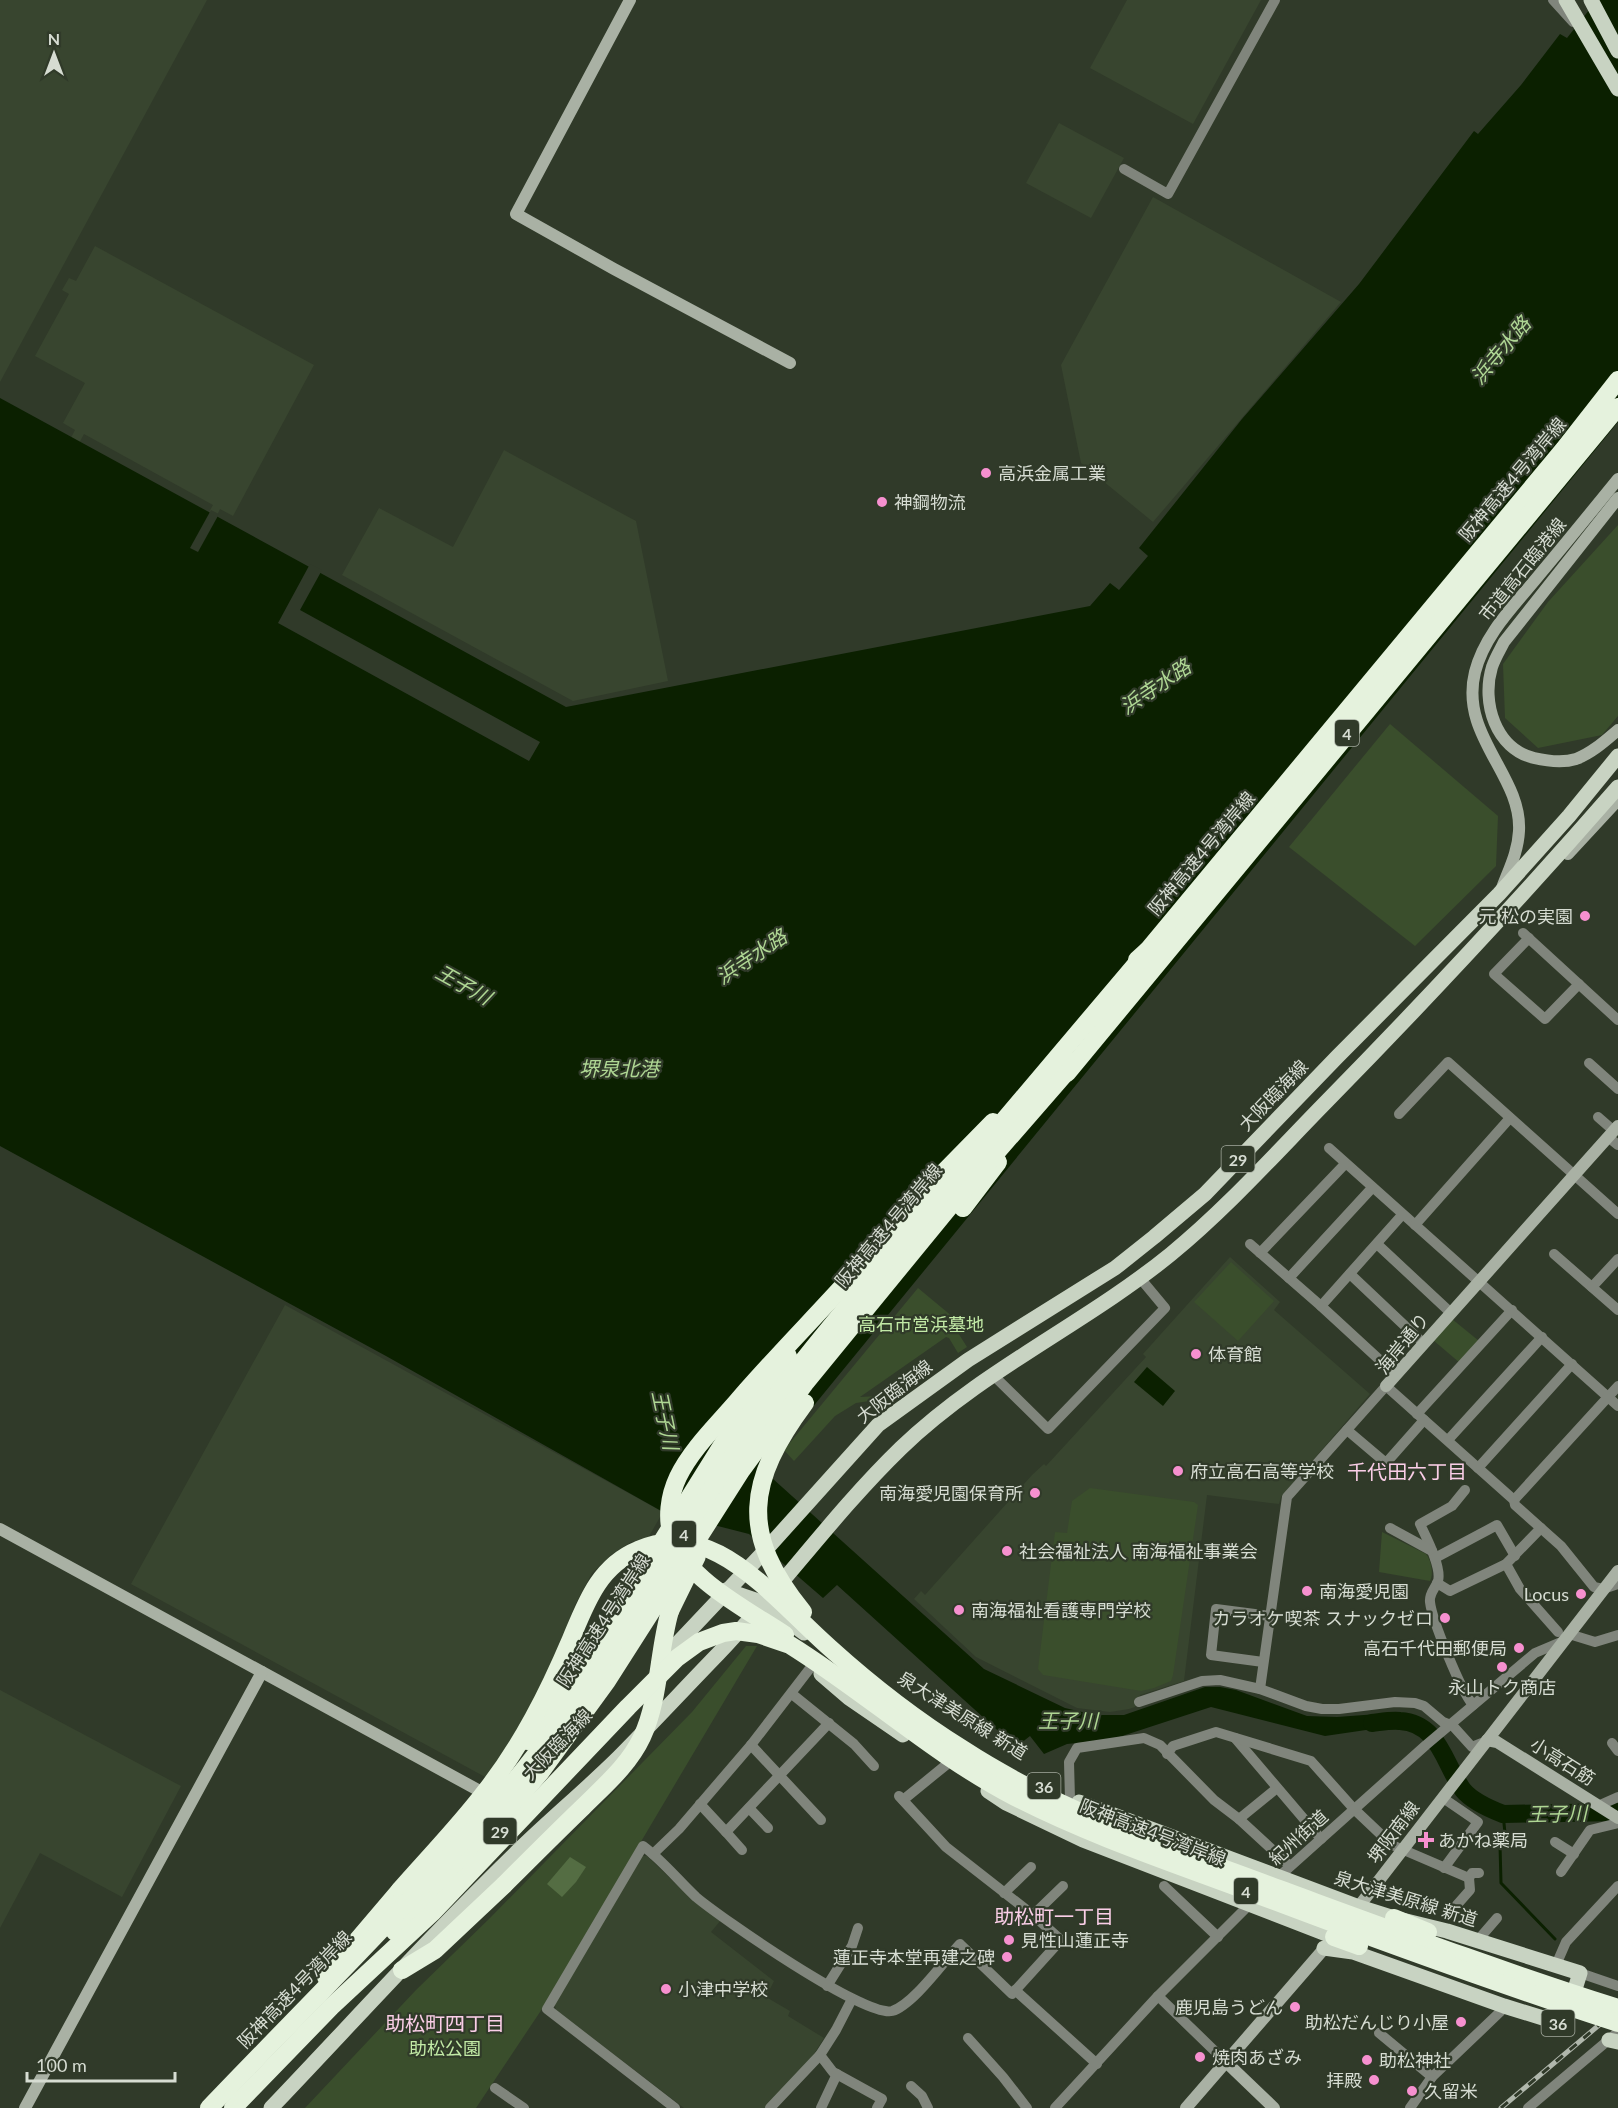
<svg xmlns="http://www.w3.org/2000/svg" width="1618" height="2108" viewBox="0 0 1618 2108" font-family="Lato,'Noto Sans JP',sans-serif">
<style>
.built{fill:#38452f;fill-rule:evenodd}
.green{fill:#3a4e2c}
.forest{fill:#546d43}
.water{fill:#0b2000}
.pier{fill:#303a29}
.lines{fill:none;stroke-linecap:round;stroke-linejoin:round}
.stream{stroke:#0b2000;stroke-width:3}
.river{stroke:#0b2000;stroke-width:18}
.street{stroke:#80857c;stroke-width:10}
.secondary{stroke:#a9b1a4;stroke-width:12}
.primary{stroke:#c8d3c2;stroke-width:15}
.highway{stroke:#e5f2dd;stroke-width:18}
.rail-casing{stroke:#b0b7ac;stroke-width:5}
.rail{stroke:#303a29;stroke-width:3;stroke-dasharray:9;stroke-linecap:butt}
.highway-bridge{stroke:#e5f2dd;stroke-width:18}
.poi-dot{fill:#f690cf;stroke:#303a29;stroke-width:2}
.labels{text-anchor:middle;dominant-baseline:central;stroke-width:4.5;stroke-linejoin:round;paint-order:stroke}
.shield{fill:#303a29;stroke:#a4ab9f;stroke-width:1.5}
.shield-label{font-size:16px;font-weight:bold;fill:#d6dcd2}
.poi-label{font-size:18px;fill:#d6dcd2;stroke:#303a29;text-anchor:start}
.street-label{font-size:18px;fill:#d6dcd2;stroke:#303a29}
.park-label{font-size:18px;fill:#c2eaa6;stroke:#303a29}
.water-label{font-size:20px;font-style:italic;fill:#afd794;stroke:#303a29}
.neighbourhood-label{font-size:20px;fill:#facee7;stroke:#303a29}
</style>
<rect width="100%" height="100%" fill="#303a29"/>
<g class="built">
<polygon points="0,0 207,0 0,382"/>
<polygon points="1127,0 1261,0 1193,124 1090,68"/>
<polygon points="1059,123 1124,158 1091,218 1026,183"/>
<polygon points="1153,197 1341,302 1153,522 1081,463 1061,365"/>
<path d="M95 246 314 365 233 516 220 509 199 552 201 553 203 550 209 553 195 579 41 496 75 430 63 423 85 383 35 356 69 294 62 290 69 278 76 281ZM84 434 213 505 187 551 180 547 182 544 156 529 153 533 146 529 148 525 121 510 119 514 112 510 114 506 87 492 85 496 78 492 80 488 61 477Z"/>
<polygon points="504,450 636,521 668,681 573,701 342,575 379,508 453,547"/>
<polygon points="1230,1257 1280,1302 1274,1310 1370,1394 1281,1497 1279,1504 1207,1495 1184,1681 1140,1695 1135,1707 1129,1709 1110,1712 1077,1708 976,1657 914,1599 921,1591 925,1595 1032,1475 1044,1464 1046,1466 1146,1357 1143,1354"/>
<polygon points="285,1305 663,1512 648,1538 631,1542 612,1554 592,1573 575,1605 546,1678 533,1703 487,1778 131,1584"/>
<polygon points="0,1690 181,1786 122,1897 40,1853 0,1928"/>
<polygon points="640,1856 647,1856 678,1886 721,1920 711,1932 774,1981 766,1997 790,2011 788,2016 824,2038 812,2057 766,2108 684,2108 556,2010 554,2001"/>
</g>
<g class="green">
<polygon points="1618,525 1618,716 1602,735 1538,748 1505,718 1503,664 1548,602"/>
<polygon points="1390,724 1498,816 1496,866 1415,946 1289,847"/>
<polygon points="1231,1262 1274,1301 1238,1341 1194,1302"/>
<polygon points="918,1288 959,1322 955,1328 967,1347 958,1353 949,1338 946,1337 860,1397 878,1396 886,1405 882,1408 876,1400 856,1403 835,1416 794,1461 784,1450"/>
<polygon points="1452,1319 1479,1341 1460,1363 1433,1340"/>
<polygon points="1090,1488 1194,1502 1198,1505 1173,1675 1171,1681 1154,1688 1141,1691 1043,1675 1038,1669 1055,1532 1067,1533 1072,1501"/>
<path d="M1382 1532 1426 1554C1431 1560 1434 1574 1430 1581L1379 1572Z"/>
<polygon points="746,1646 757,1646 540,2012 476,2108 305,2108 416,1990 490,1918 692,1712"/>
</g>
<polygon class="forest" points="570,1857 586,1867 576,1882 562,1897 547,1884"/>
<g class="water">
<polygon points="1597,0 1618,0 1618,422 762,1469 984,1669 1065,1708 1095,1715 1124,1715 1205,1687 1220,1687 1236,1690 1307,1716 1337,1717 1391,1713 1400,1725 1325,1736 1211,1707 1113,1739 1067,1744 1044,1754 1030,1736 1016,1747 837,1585 823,1598 749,1534 663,1512 386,1356 0,1146 0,398 566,707 1090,606 1110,583 1119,590 1148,556 1139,548 1242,419 1359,284 1474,131 1478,134 1521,85 1560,34 1567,38"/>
<polygon points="1147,1367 1175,1391 1163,1406 1134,1382"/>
</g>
<g class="pier">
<polygon points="211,510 219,514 198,552 190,548"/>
<polygon points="310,564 322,570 300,610 540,742 529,761 278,623"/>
</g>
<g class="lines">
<polyline class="stream" points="1503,1814 1505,1833 1500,1845 1501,1883 1555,1939"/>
<path class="river" d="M1372 1723C1381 1722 1391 1720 1400 1721 1439 1723 1444 1764 1463 1790 1472 1801 1490 1809 1503 1814L1618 1812"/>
<g class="street">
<polyline points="1553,0 1573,22"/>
<polyline points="1124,169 1168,194 1275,0"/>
<polyline points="1523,933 1618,1020"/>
<polyline points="1529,938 1494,974 1545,1019 1579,984"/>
<polyline points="1589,1063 1618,1089"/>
<polyline points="1399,1114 1448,1062 1618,1214"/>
<polyline points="1598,1117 1614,1131"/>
<polyline points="1608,1137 1618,1145"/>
<polyline points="1329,1148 1618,1406"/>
<polyline points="1415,1225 1510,1118"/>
<polyline points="1250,1244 1321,1306 1396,1375"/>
<polyline points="1377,1244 1451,1313"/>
<polyline points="1260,1253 1345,1164"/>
<polyline points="1554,1254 1618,1310"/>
<polyline points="1350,1274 1423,1343"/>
<polyline points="1289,1278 1372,1188"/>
<polyline points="1592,1287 1618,1259"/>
<polyline points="1321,1306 1402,1215"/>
<polyline points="992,1374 1048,1429 1165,1308 1140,1278"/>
<polyline points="1417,1414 1512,1310"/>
<polyline points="1347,1430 1386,1463 1424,1420"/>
<polyline points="1448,1440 1542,1337"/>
<polyline points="1478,1468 1572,1364"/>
<path d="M1465 1490 1452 1506 1420 1524C1426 1537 1442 1567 1438 1581 1435 1589 1429 1593 1430 1602 1432 1620 1461 1691 1473 1705"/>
<polyline points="1514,1500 1618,1386"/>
<polyline points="1390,1528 1432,1551"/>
<polyline points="1435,1558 1497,1525 1515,1556"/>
<polyline points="1506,1564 1520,1589 1558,1632"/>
<polyline points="1437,1583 1450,1591 1506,1564 1541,1528"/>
<polyline points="1569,1634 1595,1642 1618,1635"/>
<polyline points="1263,1662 1211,1655 1216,1609 1270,1616"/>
<polyline points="1260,1689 1287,1497 1386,1386 1514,1500 1515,1505 1561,1546 1594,1587 1603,1589 1618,1584"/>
<polyline points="792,1694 854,1744 874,1766"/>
<polyline points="1139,1702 1202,1681 1220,1680 1260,1689 1306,1706 1322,1709 1339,1709 1395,1702 1415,1703 1424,1706 1443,1722 1453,1726 1472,1747 1487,1741"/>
<polyline points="1235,1738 1321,1839"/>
<polyline points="1612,1743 1618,1751"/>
<polyline points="751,1745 821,1820"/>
<polyline points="1167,1754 1173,1746 1216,1732 1311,1761 1354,1809 1392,1845 1469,1878"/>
<polyline points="1443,1798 1478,1822 1444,1868"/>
<polyline points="1070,1799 1069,1762 1077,1748 1144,1738 1160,1745 1214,1800 1239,1819 1290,1866"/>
<polyline points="903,1800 946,1765"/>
<polyline points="700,1804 726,1832 829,1723"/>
<polyline points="1600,1805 1618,1797"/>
<polyline points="749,1808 768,1828"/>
<polyline points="1239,1819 1277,1788"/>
<polyline points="726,1832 742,1850"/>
<polyline points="1555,1842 1574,1854"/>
<polyline points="653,1854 679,1829 751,1745 811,1667"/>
<polyline points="1561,1872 1590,1830 1618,1823"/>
<polyline points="1274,1881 1426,1745 1535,1653 1561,1642"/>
<polyline points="1164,1886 1218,1937"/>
<polyline points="1004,1893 1031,1867"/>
<polyline points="1455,1907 1470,1890 1469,1878 1472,1873 1479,1873"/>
<polyline points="1033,1915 1063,1886"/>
<polyline points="1478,1940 1497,1918"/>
<polyline points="1556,1965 1566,1942 1618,1886"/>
<polyline points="1580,1973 1618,1986"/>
<polyline points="827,1986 852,1946 858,1928"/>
<polyline points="1015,1990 1097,2064"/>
<polyline points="1158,1996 1226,2062"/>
<polyline points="1379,2033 1432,2077"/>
<polyline points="968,2038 1003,2077 1027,2108"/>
<polyline points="820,2055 833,2072 882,2099 877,2108"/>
<polyline points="911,2086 922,2096 928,2108"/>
<polyline points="495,2088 524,2108"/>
<path d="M675 2108 547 2009 643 1846C663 1861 678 1880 696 1897 721 1918 865 2018 892 2011 913 2005 944 1961 960 1944L1012 1994 1061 1940 1033 1915 946 1847 899 1796"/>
<polyline points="770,2108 820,2055 836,2030 852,1999"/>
<polyline points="821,2108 837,2074"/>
<polyline points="1055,2108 1158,1996 1254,1900"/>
<polyline points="1410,2108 1432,2077 1500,2012 1504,2006"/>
<polyline points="1528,2108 1618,2032"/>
</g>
<g class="secondary">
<polyline points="630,0 516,214 614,269 790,363"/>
<path d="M1618 498 1504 642C1500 650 1495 658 1492 667 1481 703 1496 749 1534 758 1547 761 1563 763 1576 759 1592 753 1605 741 1618 730"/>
<polyline points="1568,854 1618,800"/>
<path d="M1502 888C1509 869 1518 852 1519 831 1522 775 1459 736 1475 672 1485 633 1515 605 1540 574 1566 543 1592 511 1618 479"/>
<polyline points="1386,1386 1618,1126"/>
<polyline points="0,1529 489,1796"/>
<polyline points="1487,1740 1497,1742 1618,1818"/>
<polyline points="1353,1914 1618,1571"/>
<polyline points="1226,2062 1274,2108"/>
<polyline points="25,2108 262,1672"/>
<polyline points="1186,2108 1329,1943"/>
</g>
<g class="primary">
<polyline points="1566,0 1618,89"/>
<polyline points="1591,0 1618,51"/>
<polyline points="726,1590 764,1603 804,1633"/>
<polyline points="659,1663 762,1554 878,1425 968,1360 1115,1268 1154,1237 1205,1194 1337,1057 1499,894 1569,816 1618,756"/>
<polyline points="821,1674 849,1698 903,1735"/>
<polyline points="988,1791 1006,1803 1083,1840 1334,1937"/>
<polyline points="1079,1802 1359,1907 1394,1918 1447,1931 1580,1973 1565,2021 1559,2023 1504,2006 1353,1952 1324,1948"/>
<polyline points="1609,2040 1618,2042"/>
<path d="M271 2108C354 2021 435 1931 522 1847 551 1819 583 1792 613 1763 648 1728 683 1690 718 1654 782 1587 835 1512 901 1448 982 1370 1085 1324 1171 1254 1227 1208 1276 1153 1327 1101 1427 999 1524 895 1618 787"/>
</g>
<g class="highway">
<polyline points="1137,960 1148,950 1564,449 1618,380"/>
<polyline points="1067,1073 1618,407"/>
<polyline points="941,1175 993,1122"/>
<polyline points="963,1208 998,1162"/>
<polyline points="670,1611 697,1556"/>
<polyline points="528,1741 623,1604 724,1442 788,1356"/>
<polyline points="1394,1918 1428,1932"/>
<polyline points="1334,1937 1359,1946"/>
<polyline points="402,1970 435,1950 504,1885"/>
<polyline points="326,1977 400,1890"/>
</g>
<defs>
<polyline id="rail" points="1501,2108 1618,2009"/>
</defs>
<use href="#rail" class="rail-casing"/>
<use href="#rail" class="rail"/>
<g class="highway-bridge">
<path d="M803 1612C739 1534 747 1481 805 1403"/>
<path d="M785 1635C751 1612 686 1579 673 1539 666 1519 669 1496 678 1477 692 1448 719 1423 740 1398 780 1352 823 1309 863 1264 890 1235 915 1205 941 1175"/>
<path d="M504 1885C530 1859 556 1833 583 1807 604 1786 629 1765 642 1737 660 1698 658 1652 670 1611"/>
<path d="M400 1890C428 1858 459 1826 485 1792 522 1745 548 1693 571 1639 586 1603 599 1566 638 1550 664 1538 694 1541 719 1554 758 1574 797 1619 830 1648 872 1686 916 1720 964 1750 1058 1811 1166 1847 1271 1886 1386 1928 1501 1971 1618 2008"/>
<polyline points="395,1932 499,1821 540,1773 607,1681 741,1471 806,1382 955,1200 1076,1061"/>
<path d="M209 2108C316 1996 428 1887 526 1767 613 1659 675 1536 755 1424 799 1363 848 1306 896 1248 980 1148 1064 1049 1148 950"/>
<path d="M233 2108 331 2007 432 1913 628 1707 677 1658 699 1642 723 1633 736 1631 758 1634 790 1645C867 1693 934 1755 1015 1797 1091 1836 1173 1863 1253 1893 1374 1939 1495 1983 1618 2023"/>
</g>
</g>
<g class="poi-dot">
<circle cx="986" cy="473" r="6"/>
<circle cx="882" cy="502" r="6"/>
<circle cx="1585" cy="916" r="6"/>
<circle cx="1196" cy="1354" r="6"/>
<circle cx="1178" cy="1471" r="6"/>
<circle cx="1035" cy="1493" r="6"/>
<circle cx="1007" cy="1551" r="6"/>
<circle cx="1307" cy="1591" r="6"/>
<circle cx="1581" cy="1594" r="6"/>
<circle cx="959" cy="1610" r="6"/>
<circle cx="1445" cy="1618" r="6"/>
<circle cx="1519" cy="1648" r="6"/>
<circle cx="1502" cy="1667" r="6"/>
<path d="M1423 1831h6v6h6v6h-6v6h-6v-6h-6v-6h6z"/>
<circle cx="1009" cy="1940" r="6"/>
<circle cx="1007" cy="1957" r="6"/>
<circle cx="666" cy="1989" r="6"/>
<circle cx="1295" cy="2007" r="6"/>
<circle cx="1461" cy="2022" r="6"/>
<circle cx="1200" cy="2057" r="6"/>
<circle cx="1367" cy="2060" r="6"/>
<circle cx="1374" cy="2080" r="6"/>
<circle cx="1412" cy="2091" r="6"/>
</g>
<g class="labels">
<g class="shield">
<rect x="1335" y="720" width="24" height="26" rx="4.5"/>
<rect x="1221.5" y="1146" width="33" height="26" rx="4.5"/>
<rect x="672" y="1521" width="24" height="26" rx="4.5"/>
<rect x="1027.5" y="1773" width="33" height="26" rx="4.5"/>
<rect x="483.5" y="1818" width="33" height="26" rx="4.5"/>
<rect x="1234" y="1878" width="24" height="26" rx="4.5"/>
<rect x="1541.5" y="2010" width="33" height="26" rx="4.5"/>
</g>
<g class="shield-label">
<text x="1347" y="733">4</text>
<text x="1238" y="1159">29</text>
<text x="684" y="1534">4</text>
<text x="1044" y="1786">36</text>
<text x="500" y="1831">29</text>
<text x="1246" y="1891">4</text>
<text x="1558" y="2023">36</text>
</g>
<g class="poi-label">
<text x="998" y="473">高浜金属工業</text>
<text x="894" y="502">神鋼物流</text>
<text x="1573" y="916" text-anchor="end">元 松の実園</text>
<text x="1208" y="1354">体育館</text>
<text x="1190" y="1471">府立高石高等学校</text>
<text x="1023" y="1493" text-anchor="end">南海愛児園保育所</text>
<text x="1019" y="1551">社会福祉法人 南海福祉事業会</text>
<text x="1319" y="1591">南海愛児園</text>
<text x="1569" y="1594" text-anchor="end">Locus</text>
<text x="971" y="1610">南海福祉看護専門学校</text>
<text x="1433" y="1618" text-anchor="end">カラオケ喫茶 スナックゼロ</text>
<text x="1507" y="1648" text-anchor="end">高石千代田郵便局</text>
<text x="1502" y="1687" text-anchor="middle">永山トク商店</text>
<text x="1438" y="1840">あかね薬局</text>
<text x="1021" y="1940">見性山蓮正寺</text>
<text x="995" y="1957" text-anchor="end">蓮正寺本堂再建之碑</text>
<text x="678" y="1989">小津中学校</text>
<text x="1283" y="2007" text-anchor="end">鹿児島うどん</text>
<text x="1449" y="2022" text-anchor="end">助松だんじり小屋</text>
<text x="1212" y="2057">焼肉あざみ</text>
<text x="1379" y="2060">助松神社</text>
<text x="1362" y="2080" text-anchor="end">拝殿</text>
<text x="1424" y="2091">久留米</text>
</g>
<g class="street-label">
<text transform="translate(1512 479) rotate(-50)">阪神高速4号湾岸線</text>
<text transform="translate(1522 569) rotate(-51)">市道高石臨港線</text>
<text transform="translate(1201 853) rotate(-50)">阪神高速4号湾岸線</text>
<text transform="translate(1273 1095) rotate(-46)">大阪臨海線</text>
<text transform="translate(888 1225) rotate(-50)">阪神高速4号湾岸線</text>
<text transform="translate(1402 1343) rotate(-51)">海岸通り</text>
<text transform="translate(894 1391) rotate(-38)">大阪臨海線</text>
<text transform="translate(603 1620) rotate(-57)">阪神高速4号湾岸線</text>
<text transform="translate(963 1715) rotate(32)">泉大津美原線 新道</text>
<text transform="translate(557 1744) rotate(-46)">大阪臨海線</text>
<text transform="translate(1563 1761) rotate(32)">小高石筋</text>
<text transform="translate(1153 1832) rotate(21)">阪神高速4号湾岸線</text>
<text transform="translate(1393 1832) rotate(-53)">堺阪南線</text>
<text transform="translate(1298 1837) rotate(-42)">紀州街道</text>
<text transform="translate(1406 1898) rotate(17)">泉大津美原線 新道</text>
<text transform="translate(294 1989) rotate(-46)">阪神高速4号湾岸線</text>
</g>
<g class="park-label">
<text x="921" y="1324">高石市営浜墓地</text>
<text x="445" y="2048">助松公園</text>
</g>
<g class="water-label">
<text transform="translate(1500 350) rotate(-50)">浜寺水路</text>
<text transform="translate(1155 686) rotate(-34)">浜寺水路</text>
<text transform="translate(751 956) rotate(-34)">浜寺水路</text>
<text transform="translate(464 984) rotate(29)">王子川</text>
<text x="619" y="1068">堺泉北港</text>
<text transform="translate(666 1420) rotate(78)">王子川</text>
<text x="1068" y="1720">王子川</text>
<text transform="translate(1557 1813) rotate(-1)">王子川</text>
</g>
<g class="neighbourhood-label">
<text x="1407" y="1471">千代田六丁目</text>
<text x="1054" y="1916">助松町一丁目</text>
<text x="445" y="2023">助松町四丁目</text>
</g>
</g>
<g transform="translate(54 54)" stroke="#303a29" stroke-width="4.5" paint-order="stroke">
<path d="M0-4.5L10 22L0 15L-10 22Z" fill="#d6dcd2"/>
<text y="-9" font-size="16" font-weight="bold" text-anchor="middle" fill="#d6dcd2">N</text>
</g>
<path d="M27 2072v9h148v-9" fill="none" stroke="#d6dcd2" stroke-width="3"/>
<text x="36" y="2072" font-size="18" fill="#d6dcd2" stroke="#303a29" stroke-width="4.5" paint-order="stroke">100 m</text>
</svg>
